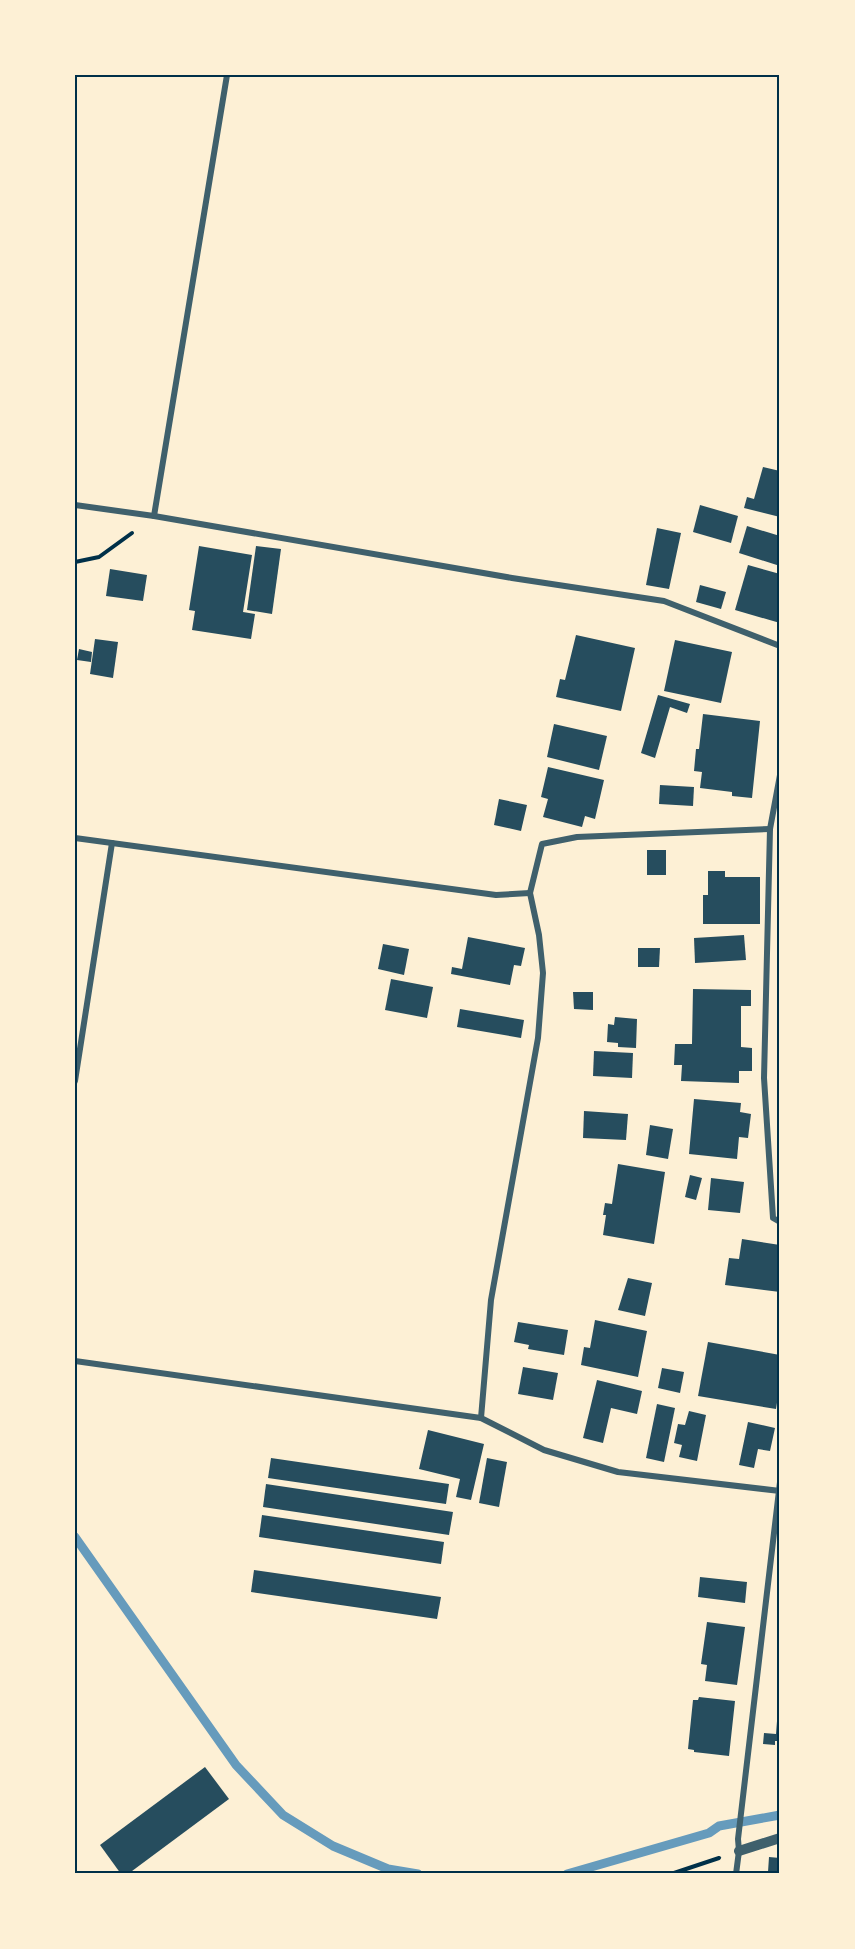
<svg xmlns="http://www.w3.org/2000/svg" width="855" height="1949" viewBox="0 0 855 1949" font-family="'Nunito Sans',sans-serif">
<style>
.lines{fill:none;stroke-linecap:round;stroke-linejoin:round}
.stream{stroke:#669bbc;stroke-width:9}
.building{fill:#264d5e}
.path{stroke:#003049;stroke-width:4}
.minor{stroke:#3f606c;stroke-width:6}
.tertiary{stroke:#3f606c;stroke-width:10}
.neatline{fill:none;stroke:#003049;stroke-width:2}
</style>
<rect width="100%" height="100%" fill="#fdf0d5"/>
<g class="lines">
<g class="stream">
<polyline points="75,1537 236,1765 283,1815 333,1846 388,1869 418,1874"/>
<polyline points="567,1874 709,1833 719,1826 780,1815"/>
</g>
</g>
<g class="building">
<polygon points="763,467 780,471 780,517 744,508 747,497 754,499"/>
<polygon points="700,505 738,516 731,543 693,532"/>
<polygon points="747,526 780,536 780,566 739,553"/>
<polygon points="657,528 681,533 669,589 646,585"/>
<polygon points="199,546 252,555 243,612 255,614 251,639 192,630 195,611 189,610"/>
<polygon points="256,546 281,549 272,614 247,610"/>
<polygon points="748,565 780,574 780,623 735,610"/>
<polygon points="110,569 147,575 143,601 106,596"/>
<polygon points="700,585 726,592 721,609 696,602"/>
<polygon points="576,635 635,648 621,711 556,697 560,679 565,680"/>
<polygon points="95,639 118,642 113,678 90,674"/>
<polygon points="675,640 732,652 721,703 664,691"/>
<polygon points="79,649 92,652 91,662 77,660"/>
<polygon points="658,695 690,704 687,713 670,707 655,758 641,753"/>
<polygon points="703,714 760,721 752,798 732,796 732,792 700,788 702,772 694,771 696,749 699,749"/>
<polygon points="554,724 607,736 599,770 547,757"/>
<polygon points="548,767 604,780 595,819 585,816 582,827 543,817 548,799 541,797"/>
<polygon points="660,785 694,787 693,806 659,804"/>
<polygon points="499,799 527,805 521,831 494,825"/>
<rect x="647" y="850" width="19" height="25"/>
<polygon points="708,871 725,871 725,877 760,877 760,924 703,924 703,895 708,895"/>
<polygon points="744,935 746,960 695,963 694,938"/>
<polygon points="468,937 525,948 521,966 514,965 510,985 451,974 452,967 462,969"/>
<polygon points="383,944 409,949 404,975 378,969"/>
<polygon points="638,948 660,948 659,967 638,967"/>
<polygon points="391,979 433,987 427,1018 385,1010"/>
<polygon points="693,989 751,990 751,1006 741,1006 741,1047 752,1048 752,1071 739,1071 739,1083 681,1081 682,1065 674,1065 675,1044 692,1044"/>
<polygon points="573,992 593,992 593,1010 574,1009"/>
<polygon points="460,1009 524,1020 521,1038 457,1027"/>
<polygon points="615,1017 637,1019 636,1048 618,1047 618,1043 607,1042 608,1024 614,1025"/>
<polygon points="594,1051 633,1053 632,1078 593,1076"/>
<polygon points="694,1099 741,1103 740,1112 751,1114 748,1138 739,1137 737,1159 689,1154"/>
<polygon points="584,1111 628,1114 626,1140 583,1138"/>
<polygon points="650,1125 673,1129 668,1159 646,1155"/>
<polygon points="618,1164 665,1172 654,1244 603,1235 606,1215 603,1215 605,1203 612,1204"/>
<polygon points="690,1175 702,1178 696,1200 685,1197"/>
<polygon points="711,1178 744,1182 740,1213 708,1210"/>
<polygon points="742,1239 780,1245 780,1292 725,1285 729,1258 739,1259"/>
<polygon points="628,1278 652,1283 645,1316 618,1310"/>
<polygon points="595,1320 647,1331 638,1377 581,1365 584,1347 590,1348"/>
<polygon points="518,1322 568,1330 564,1355 528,1349 529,1345 514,1342"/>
<polygon points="708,1342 780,1355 780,1384 776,1409 698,1396"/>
<polygon points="523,1367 558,1373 553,1400 518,1394"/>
<polygon points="662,1368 684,1372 680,1393 658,1388"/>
<polygon points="597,1380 642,1391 637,1414 611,1408 603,1443 583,1438"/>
<polygon points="657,1404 675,1408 664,1462 646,1458"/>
<polygon points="689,1411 706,1415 697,1461 679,1457 682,1445 674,1443 678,1424 685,1425"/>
<polygon points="748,1422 775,1428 770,1451 758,1449 754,1468 739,1465"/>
<polygon points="428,1430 484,1444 471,1500 456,1497 460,1479 419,1469"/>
<polygon points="271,1458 449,1484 446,1504 268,1478"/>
<polygon points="487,1458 507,1462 499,1507 479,1503"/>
<polygon points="266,1484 453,1512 449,1535 263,1507"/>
<polygon points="262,1515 444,1542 441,1564 259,1537"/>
<polygon points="254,1570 441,1597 437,1619 251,1592"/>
<polygon points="700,1577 747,1582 745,1603 698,1597"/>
<polygon points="707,1622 745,1627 737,1685 705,1681 707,1665 701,1664"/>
<polygon points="699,1697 735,1701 729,1756 694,1752 694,1750 688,1749 693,1700 698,1700"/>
<polygon points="778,1708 780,1741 775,1741 775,1745 763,1744 764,1733 776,1734"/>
<polygon points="205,1767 229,1799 128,1874 121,1874 100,1845"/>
<polygon points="769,1857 780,1858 780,1874 761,1874 761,1871 768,1872"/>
</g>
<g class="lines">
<g class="path">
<polyline points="75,562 99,557 132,533"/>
<polyline points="671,1874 719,1858"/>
</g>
<g class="minor">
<polyline points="75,505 154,516 512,578 664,601 780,646"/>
<polyline points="154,516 227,75"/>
<polyline points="780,775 770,829 764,1078 773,1218 780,1222"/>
<polyline points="770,829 577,837 542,844 530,893 539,935 543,973 538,1038 491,1300 481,1418 544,1450 618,1472 780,1491"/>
<polyline points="75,838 496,895 530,893"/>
<polyline points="75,1081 112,843"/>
<polyline points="75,1361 481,1418"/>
<polyline points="736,1874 739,1851 738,1839 780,1482"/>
</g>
<polyline class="tertiary" points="739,1851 780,1838"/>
</g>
<rect width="855" height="1949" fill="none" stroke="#fdf0d5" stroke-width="153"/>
<rect x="76" y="76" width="702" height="1796" class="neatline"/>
</svg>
